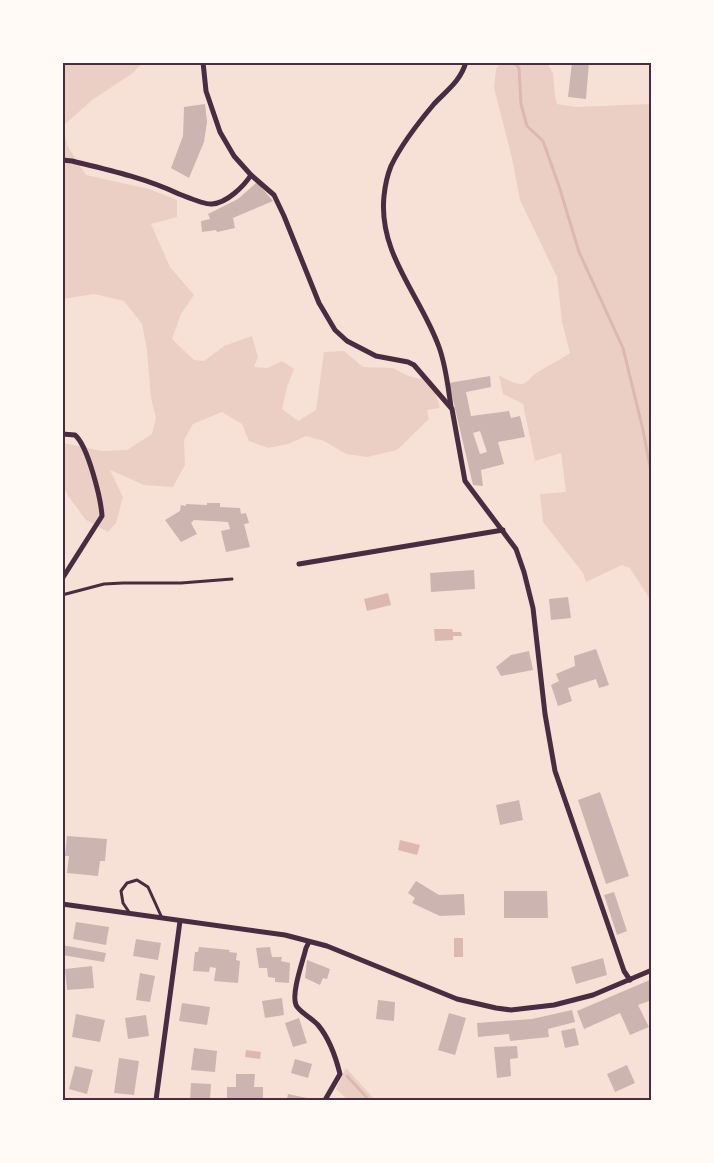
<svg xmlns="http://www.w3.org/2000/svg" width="714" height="1163" viewBox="0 0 714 1163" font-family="'Nunito Sans',sans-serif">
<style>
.green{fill:#ebcfc5}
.water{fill:#dcb8b0}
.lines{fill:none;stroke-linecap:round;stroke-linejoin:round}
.stream{stroke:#dcb8b0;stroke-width:3}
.building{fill:#ccb4b1;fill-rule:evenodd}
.service{stroke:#4a2c40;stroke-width:3}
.minor{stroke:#4a2c40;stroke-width:5}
.neatline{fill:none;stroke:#4a2c40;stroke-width:2}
</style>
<rect width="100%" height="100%" fill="#f7e1d7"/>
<g class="green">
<polygon points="63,62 142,62 142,63 133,73 92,100 63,126"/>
<path d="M501 62 547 63 553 73 555 96 557 104 575 107 651 104V601L630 568 622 565 586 582 583 573 543 522 540 494 566 492 561 453 535 461 523 404 503 394 499 375C505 379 514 384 522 384 527 383 531 377 535 374 546 366 559 361 570 353L562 322 557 277 520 200 512 158 494 88 496 69Z"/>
<polygon points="63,126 67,145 86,175 149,189 177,200 177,217 151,224 170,267 194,295 181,314 172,339 194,360 204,361 224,346 252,336 258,357 254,367 267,368 282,361 294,369 287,387 282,409 298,421 316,410 324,352 344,351 363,367 393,368 408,376 432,381 440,408 427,410 429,419 397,450 367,457 346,454 324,441 306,436 288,444 268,448 249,441 242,424 222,412 193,424 184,440 185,465 173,487 144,485 110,470 123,497 116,523 108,532 86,520 68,496 63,485 63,443 102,451 127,450 152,434 156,418 151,398 147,350 142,324 124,301 94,294 63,299"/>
<polygon points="346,1068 375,1100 348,1100 336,1089"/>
</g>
<g class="water">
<polygon points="388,593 391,605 367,611 364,599"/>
<polygon points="434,629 452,629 453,632 461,632 462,636 453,636 453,640 435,641"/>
<polygon points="400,840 420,845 417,855 398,850"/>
<rect x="454" y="938" width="9" height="19"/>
<polygon points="246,1050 261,1052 260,1059 245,1057"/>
</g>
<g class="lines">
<g class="stream">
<polyline points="513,62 519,68 521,104 527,126 543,141 559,186 579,252 623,348 643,430 652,477"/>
<polyline points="347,1076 369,1100"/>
</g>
</g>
<g class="building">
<polygon points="572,62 589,62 586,99 568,97"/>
<polygon points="205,104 207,122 204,142 189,178 171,168 183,136 184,107"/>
<polygon points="257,182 273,201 233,218 235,228 217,232 216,230 202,232 201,221 210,219 208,214 238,199"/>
<path d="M490 376 491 387 466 392 471 416 509 411 511 418 520 416 525 437 498 442 504 464 481 470 483 486 473 485 449 383ZM480 431 487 452 480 454 473 433Z"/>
<polygon points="207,503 220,503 220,507 240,508 241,514 246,513 249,523 244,524 250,547 226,552 221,531 230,529 228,522 194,520 191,523 197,534 181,542 165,520 180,511 181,505 186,506 186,504 207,505"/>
<polygon points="474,570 475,589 431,592 430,573"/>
<polygon points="568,597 571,618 551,620 549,599"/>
<polygon points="596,649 609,685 599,688 596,679 568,688 572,701 558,706 551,685 559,681 556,674 575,666 574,656"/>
<polygon points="529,651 533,670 501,676 496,667 511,655"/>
<polygon points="600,792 629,876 606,884 578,800"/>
<polygon points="519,800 523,820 500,825 496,805"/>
<polygon points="67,836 107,839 105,861 100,861 98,876 67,873 69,856 65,856"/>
<polygon points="416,881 439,895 464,894 465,915 440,916 412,903 415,898 408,893"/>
<polygon points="504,891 547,891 548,918 504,918"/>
<polygon points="614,892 627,931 617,935 604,895"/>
<polygon points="76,922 109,927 106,945 73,939"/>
<polygon points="136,939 161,943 158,960 133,956"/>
<polygon points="62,945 106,953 104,962 62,955"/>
<polygon points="199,947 230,950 229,952 237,953 236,960 240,961 238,983 214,981 216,968 210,967 209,972 193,971 195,952 198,952"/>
<polygon points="270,947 272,957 282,957 281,961 290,963 289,983 275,982 275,978 268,977 267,968 259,968 256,948"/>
<polygon points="603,958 607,975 576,984 571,967"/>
<polygon points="307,960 330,969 327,979 323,978 320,985 305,978"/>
<polygon points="92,966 94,988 67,990 65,969"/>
<polygon points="140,973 155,976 150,1002 136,1000"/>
<polygon points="652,979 652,1000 638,1005 649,1027 630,1035 620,1013 584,1029 577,1011"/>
<polygon points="282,998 284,1015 265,1018 262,1001"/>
<polygon points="378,1000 395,1002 394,1021 376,1019"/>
<polygon points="182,1003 210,1007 207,1025 179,1021"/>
<polygon points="572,1010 575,1022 548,1029 549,1037 510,1041 509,1034 478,1037 477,1023 532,1019"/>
<polygon points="449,1013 466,1018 455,1055 438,1050"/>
<polygon points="76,1014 105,1020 100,1042 72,1037"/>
<polygon points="146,1015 149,1036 128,1039 125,1018"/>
<polygon points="299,1018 307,1043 293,1047 285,1023"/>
<polygon points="575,1028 579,1045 565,1048 561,1031"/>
<polygon points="517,1046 518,1058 510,1059 511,1076 497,1078 494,1047"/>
<polygon points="194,1048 217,1051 215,1072 191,1070"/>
<polygon points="119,1058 139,1061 134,1095 114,1093"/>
<polygon points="295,1059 312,1064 308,1078 291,1073"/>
<polygon points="627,1065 635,1083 615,1092 607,1074"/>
<polygon points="75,1066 93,1070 87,1094 69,1089"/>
<polygon points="236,1074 255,1074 254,1087 263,1087 263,1100 227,1100 227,1087 236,1087"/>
<polygon points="191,1083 211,1084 210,1100 190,1100"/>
<polygon points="288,1094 307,1098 306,1100 287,1100"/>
</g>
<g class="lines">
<g class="service">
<polyline points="62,595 104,584 123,583 181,583 232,579"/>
<polyline points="129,912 123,903 121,891 127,883 137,880 148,887 162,918"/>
</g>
<g class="minor">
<polyline points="203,62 206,91 220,132 234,156 251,175 274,195 284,216 319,303 335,330 347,341 376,356 408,362 414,365 452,409 465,481 516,549 524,572 533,608 545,714 555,771 624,971 630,980"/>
<path d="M62 160 72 161C109 170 145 178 179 194 187 197 205 205 212 204 227 203 244 186 251 175"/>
<path d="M451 407C448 387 446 366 439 347 421 296 378 254 384 196 385 186 387 176 391 166 402 143 418 123 434 104 447 90 460 82 466 62"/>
<path d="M62 434 75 435C88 446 101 499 102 516L62 579"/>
<polyline points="299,564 503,530"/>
<polyline points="62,904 285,935 327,946 457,999 496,1008 511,1010 554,1005 593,995 652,970"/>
<path d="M309 942 306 948C303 961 291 993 296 1005 299 1012 312 1018 318 1025 329 1038 336 1058 340 1074L325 1100"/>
<polyline points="156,1100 180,921"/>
</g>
</g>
<rect width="714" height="1163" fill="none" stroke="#fffaf5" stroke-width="128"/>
<rect x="64" y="64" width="586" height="1035" class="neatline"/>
</svg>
